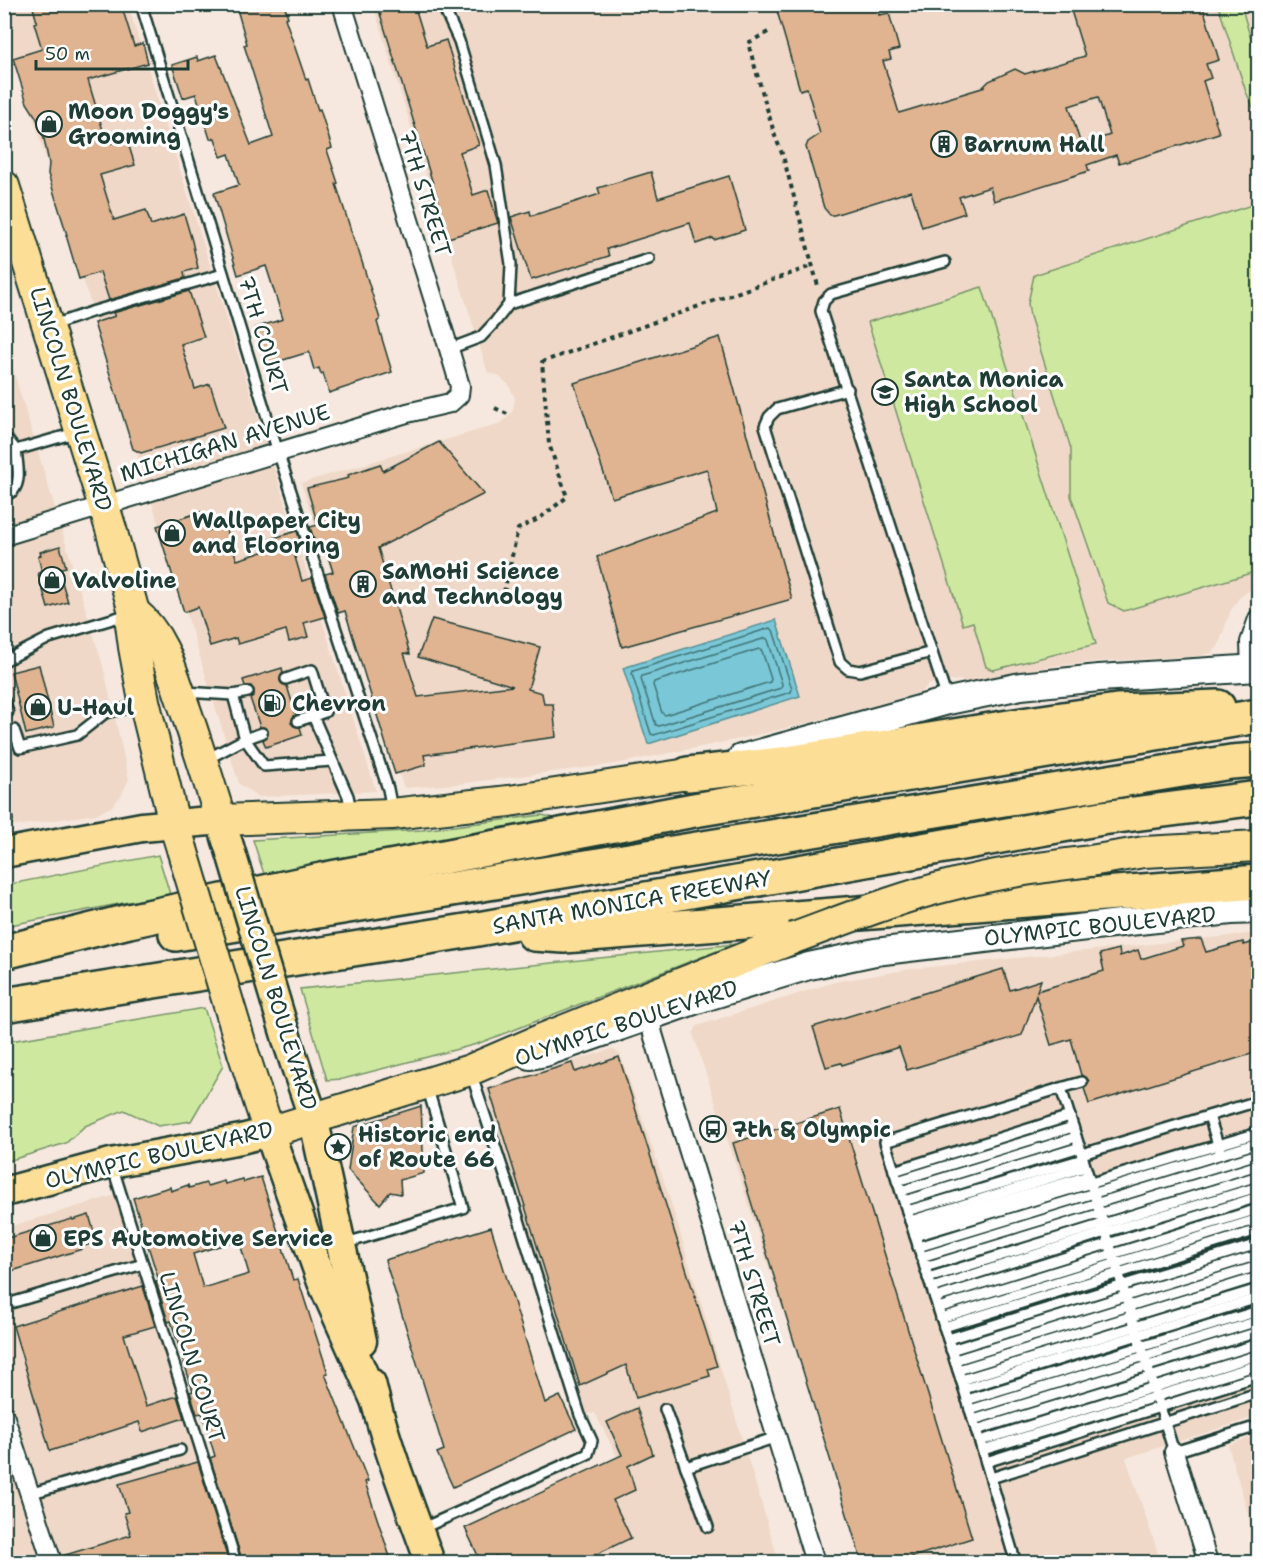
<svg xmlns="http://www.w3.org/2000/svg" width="1263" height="1567" viewBox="0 0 1263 1567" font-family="'Shantell Sans',sans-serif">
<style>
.built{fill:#efd8c7}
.green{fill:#cee99f;stroke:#76936a;stroke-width:1.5}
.water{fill:#79c7d7;stroke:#559096;stroke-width:1.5}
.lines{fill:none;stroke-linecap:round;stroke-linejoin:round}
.shore{stroke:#437475;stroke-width:1.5}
.building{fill:#e0b491;stroke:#1f3d34;stroke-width:1.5;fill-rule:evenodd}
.service-casing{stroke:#1f3d34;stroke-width:14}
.minor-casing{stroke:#1f3d34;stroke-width:22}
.secondary-casing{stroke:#1f3d34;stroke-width:30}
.primary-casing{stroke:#1f3d34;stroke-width:33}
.trunk-casing{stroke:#1f3d34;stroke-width:34}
.motorway-casing{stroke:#1f3d34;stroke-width:38}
.path{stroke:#1f3d34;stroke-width:4;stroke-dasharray:4.5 4.5;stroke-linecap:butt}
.service{stroke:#fff;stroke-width:9}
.minor{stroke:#fff;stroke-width:18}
.secondary{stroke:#fff;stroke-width:26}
.primary{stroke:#fdde96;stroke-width:28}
.trunk{stroke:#fdde96;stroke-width:30}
.motorway{stroke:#fdde96;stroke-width:33}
.primary-bridge-casing{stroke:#1f3d34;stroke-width:33;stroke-linecap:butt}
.trunk-bridge-casing{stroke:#1f3d34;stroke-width:34;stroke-linecap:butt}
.primary-bridge{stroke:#fdde96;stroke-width:28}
.trunk-bridge{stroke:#fdde96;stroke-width:30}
.labels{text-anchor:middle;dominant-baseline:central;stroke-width:6;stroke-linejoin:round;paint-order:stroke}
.poi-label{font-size:22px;font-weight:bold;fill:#1f3d34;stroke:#fff;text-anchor:start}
.street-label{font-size:22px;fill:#1f3d34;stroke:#fff}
</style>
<rect width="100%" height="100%" fill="#f6e8de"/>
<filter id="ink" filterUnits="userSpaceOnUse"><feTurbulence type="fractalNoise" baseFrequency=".0167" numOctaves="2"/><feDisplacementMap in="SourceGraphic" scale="12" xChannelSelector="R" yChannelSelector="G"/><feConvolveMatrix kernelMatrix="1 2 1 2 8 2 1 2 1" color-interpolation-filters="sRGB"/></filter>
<g filter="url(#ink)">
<g class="built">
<polygon points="4,5 128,5 376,791 259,797 239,784 5,26"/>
<polygon points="373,5 1258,5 1258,584 1239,598 1230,612 1218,647 1211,653 1200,656 1104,661 1052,666 965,682 959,680 929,684 921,692 828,718 740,739 615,764 457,784 404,788 301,483 499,424 507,418 513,410 515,399 509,385 497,375 488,373"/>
<polygon points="4,340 103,666 129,779 121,796 111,807 96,814 15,826 4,792"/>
<polygon points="1258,933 1258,1416 1126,1458 1161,1562 865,1562 693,1034 697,1026 835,982 911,969"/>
<polygon points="612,1049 620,1054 668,1193 779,1562 480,1562 634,1490 595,1413 580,1415 485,1088"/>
<polygon points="116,1195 227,1553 207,1562 5,1562 5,1228"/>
<polygon points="1258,1435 1258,1548 1228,1445"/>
</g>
<g class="green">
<polygon points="1218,5 1241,5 1258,64 1258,117 1246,92"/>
<polygon points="1258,203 1258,571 1124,611 1108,603 1071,496 1071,449 1030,316 1028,303 1034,275"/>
<polygon points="982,287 1096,644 993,670 986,667 973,622 963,625 868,322"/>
<polygon points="542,815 558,819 264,874 253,840 422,830"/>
<polygon points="158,855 170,894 5,926 5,885"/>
<polygon points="735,944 477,1044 343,1079 327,1080 300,989"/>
<polygon points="204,1008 223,1066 191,1121 158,1126 124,1110 85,1126 66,1143 5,1162 5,1042"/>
</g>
<polygon class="water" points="776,620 800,696 648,744 623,668"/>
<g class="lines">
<g class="shore">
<polygon points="770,628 773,630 792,689 791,692 654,735 651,734 632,674 633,671"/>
<polygon points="766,638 768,640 782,684 781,688 659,726 656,725 641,679 642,676"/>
<polygon points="759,649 762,651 771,679 770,682 665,715 662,713 653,685 654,682"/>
</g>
</g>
<g class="building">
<polygon points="32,4 121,4 134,46 143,43 148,63 88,80 107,144 127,140 135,165 100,175 114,220 146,210 151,225 184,214 192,241 198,268 184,272 185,278 109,300 100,272 79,279 66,235 67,235 48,174 49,163 43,134 36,117 27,103 13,58 42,49 34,23 37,22"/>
<polygon points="239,4 284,4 288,17 285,18 306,80 308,79 318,110 320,109 332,148 327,150 338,183 336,184 356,246 357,246 380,319 377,322 392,372 329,393 323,373 321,374 319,368 314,370 309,352 267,365 255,328 283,319 266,266 238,275 214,193 239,185 229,154 221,157 215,138 210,139 196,94 183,98 172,65 197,57 198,61 216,55 251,145 273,137 244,45 247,44 237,9 240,8"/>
<polygon points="377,4 414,4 427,46 446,40 479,145 460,152 473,195 488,190 498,223 448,238 441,216 443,216"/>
<path d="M775 4H877L879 15 889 13 899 49 889 52 891 59 883 61 899 113 982 88 989 81 1015 69 1025 74 1085 56 1069 4H1202L1219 60 1206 64 1211 78 1203 81 1219 133 1126 162 1125 161 1119 163 1116 155 1087 165 1089 171 994 201 990 187 959 197 965 213 922 227 911 191 834 215H830L824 208 806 147 808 142 820 134 807 88 800 90ZM1098 97 1110 135 1081 145 1069 106Z"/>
<polygon points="651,172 658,198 729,176 745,230 714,240 713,238 696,244 690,223 607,249 609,256 531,280 511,217 530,211 531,216 600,194 598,188"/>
<polygon points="189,291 204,337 181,344 195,389 210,384 224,428 141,453 133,449 94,323 115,316 113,313"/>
<polygon points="720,337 792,599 622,647 597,557 717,513 707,469 612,498 574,383"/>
<polygon points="439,442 484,494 378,548 410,654 404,653 418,697 513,686 418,657 432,619 540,647 528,689 542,693 544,704 553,704 556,737 424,755 426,765 395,774 345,611 338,613 325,574 333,572 323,540 315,543 310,527 318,525 307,488 349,478 348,475 380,464 383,471"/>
<polygon points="201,512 207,531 225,525 237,560 269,550 267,540 297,531 302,547 293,550 302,581 312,578 325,617 304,623 308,637 289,642 286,630 238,644 236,638 210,646 198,607 184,612 157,526"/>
<polygon points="60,546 66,567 58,569 68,602 48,608 38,573 42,572 38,556 41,555 40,552"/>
<polygon points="39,665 54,727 26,734 11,672"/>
<polygon points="282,668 283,673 281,675 280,681 282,684 287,686 296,715 293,717 291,723 294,726 300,727 302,735 266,747 263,740 267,737 268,731 266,728 260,727 250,698 254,695 254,690 251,686 245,686 243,680"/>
<polygon points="1201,939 1206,952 1243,942 1244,945 1258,941 1258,1052 1089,1104 1084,1088 1087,1086 1089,1081 1086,1077 1081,1075 1071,1039 1051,1045 1036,996 1022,1035 907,1070 899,1047 842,1065 841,1063 826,1067 813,1027 1003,969 1010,990 1041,980 1037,991 1104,971 1100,954 1119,949 1120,956 1138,950 1141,959 1183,946 1181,941"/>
<polygon points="619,1057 717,1366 708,1369 710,1376 636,1398 626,1365 580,1386 489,1089 572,1063 575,1072"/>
<polygon points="421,1106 424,1173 400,1180 401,1194 390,1192 380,1204 348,1170 354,1127"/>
<polygon points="840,1109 972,1538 894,1563 862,1563 733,1143"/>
<path d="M261 1177 293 1280 298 1279 328 1373 325 1374 368 1481 365 1482 392 1563H243L210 1458 215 1456 202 1413 197 1414 190 1392 193 1391 171 1321 168 1322 156 1282 159 1281 133 1198 170 1187 171 1191 188 1185 189 1188 206 1183 207 1186 224 1181 225 1184 243 1179 244 1182ZM239 1240 249 1274 203 1288 193 1254Z"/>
<polygon points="89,1215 97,1242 81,1247 82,1249 12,1271 4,1247 4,1239 72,1219 73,1220"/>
<polygon points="491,1227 545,1403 560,1396 576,1429 453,1487 437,1453 444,1450 385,1260"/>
<polygon points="143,1286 155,1326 124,1335 146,1406 177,1396 184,1418 142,1432 139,1422 50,1451 13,1326"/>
<polygon points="637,1408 653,1454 628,1466 635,1490 613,1500 631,1538 578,1563 499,1563 496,1556 481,1562 465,1528 622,1455 607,1422"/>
<polygon points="198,1462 229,1563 63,1563 62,1556 131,1535 124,1513 128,1512 119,1484"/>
</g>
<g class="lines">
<defs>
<g id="service">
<polyline points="141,4 270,427 388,789 392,809"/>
<polyline points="442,4 459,41 496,165 511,264 509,304 495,322 481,337 449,349"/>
<polyline points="945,262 831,294 824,301 821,311 947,699"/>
<polyline points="509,304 649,259"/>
<polyline points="50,326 91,312 223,274"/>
<polyline points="848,389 777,409 769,417 765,426 840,662 848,669 860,671 932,652"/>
<polyline points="4,438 9,441 16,450 78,432"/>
<path d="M4 496C5 496 13 491 13 491 22 481 17 462 16 450"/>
<polyline points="4,661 49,638 129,614"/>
<polyline points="286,679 312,670 325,712 313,716 348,796 351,810"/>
<polyline points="185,692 233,695 248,692"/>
<polyline points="233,695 245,739 264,766 332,761"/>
<polyline points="4,700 8,712"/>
<polyline points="298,721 313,716"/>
<polyline points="14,730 20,748 77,735 105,713 142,705"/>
<polyline points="207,759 245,739 262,733"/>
<polyline points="4,811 7,820"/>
<polyline points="1061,1088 1082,1082"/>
<polyline points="1209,1116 1220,1151"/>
<polyline points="1082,1154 1258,1101"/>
<polyline points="112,1165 236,1562"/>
<polyline points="894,1171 1070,1116"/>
<polyline points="897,1181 1073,1127"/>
<polyline points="901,1191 1076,1137"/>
<polyline points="904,1201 1080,1147"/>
<polyline points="907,1211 1083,1159"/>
<polyline points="910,1221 1085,1167"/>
<polyline points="913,1228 1088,1176"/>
<polyline points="915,1236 1258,1133"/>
<polyline points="343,1244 463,1208 427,1086"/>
<polyline points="918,1247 1258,1143"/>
<polyline points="921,1257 1258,1154"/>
<polyline points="925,1267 1258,1165"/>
<polyline points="928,1278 1258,1176"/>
<polyline points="932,1288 1106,1232 1258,1187"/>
<polyline points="935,1298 1258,1197"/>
<polyline points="4,1305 143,1264"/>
<polyline points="938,1308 1258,1209"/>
<polyline points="941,1318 1258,1219"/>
<polyline points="944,1327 1258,1230"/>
<polyline points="948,1339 1258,1244"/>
<polyline points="951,1350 1258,1255"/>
<polyline points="955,1360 1258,1266"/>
<polyline points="958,1370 1258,1277"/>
<polyline points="961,1380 1258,1289"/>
<polyline points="964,1389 1258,1298"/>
<polyline points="967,1400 1258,1311"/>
<polyline points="665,1409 686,1467 777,1437"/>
<polyline points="970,1410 1258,1321"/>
<polyline points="973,1420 1258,1332"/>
<polyline points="976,1430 1258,1344"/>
<polyline points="980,1441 1258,1355"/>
<polyline points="983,1450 1258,1365"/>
<polyline points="986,1462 1258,1376"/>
<polyline points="686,1467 708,1527"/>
<polyline points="991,1478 1258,1393"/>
<polyline points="29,1494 180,1450"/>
<polyline points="423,1528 588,1454 592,1441 580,1415 510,1191 471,1073"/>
<polyline points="1015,1560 964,1389 885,1142 1061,1088 1174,1452 1258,1426"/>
</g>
<g id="minor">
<polyline points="4,536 407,413 450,403 459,395 460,386 449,349 342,4"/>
<polyline points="1251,669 1250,642 1258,619"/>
<polyline points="650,1017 653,1034 663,1067 815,1562"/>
<polyline points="4,1415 52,1562"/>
<polyline points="1174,1452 1208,1562"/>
</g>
<g id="secondary">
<polyline points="741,758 948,701 1021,686 1099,678 1258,668"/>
<polyline points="530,1056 545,1053 697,1000 809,966 875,952 1129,922 1231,911 1258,910"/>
</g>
<g id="primary">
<polyline points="4,853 142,827 221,820 227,841"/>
<polyline points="289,1046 313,1117 362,1341"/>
<polyline points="4,1192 111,1163 241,1139 269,1132 322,1282 375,1400"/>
<path d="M371 1383C385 1444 409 1503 430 1562"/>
</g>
<g id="trunk">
<polyline points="4,186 111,529 134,612 131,624 134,647 144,701 174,823 182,849"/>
<path d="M134 612C164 636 173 675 185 709 198 746 209 783 221 820L392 814 509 801 688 774"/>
<polyline points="1090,861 1144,852 1258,846"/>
<polyline points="243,1052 269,1132 470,1070 540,1040 794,938"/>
</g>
<g id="motorway">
<polyline points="688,774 782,764 1009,727 1117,711 1218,707"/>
<polyline points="176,934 1231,762 1258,760"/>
<polyline points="534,934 564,936 1258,882"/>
<polyline points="4,952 129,921 326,879 694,810 1258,716"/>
<polyline points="4,1005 472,930 1102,818 1258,798"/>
</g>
</defs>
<use href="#service" class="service-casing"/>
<use href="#minor" class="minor-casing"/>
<use href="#secondary" class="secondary-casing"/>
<use href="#primary" class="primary-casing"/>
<use href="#trunk" class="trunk-casing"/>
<use href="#motorway" class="motorway-casing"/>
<g class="path">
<polyline points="768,32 748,43 775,136 783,156 818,286"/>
<polyline points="495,408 509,415"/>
<polyline points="504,592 518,529 540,518 567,497 549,444 542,362 812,266"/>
</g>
<use href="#service" class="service"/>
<use href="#minor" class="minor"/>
<use href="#secondary" class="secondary"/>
<use href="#primary" class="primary"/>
<use href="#trunk" class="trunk"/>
<use href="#motorway" class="motorway"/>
<defs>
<polyline id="primary-bridge" points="228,843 289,1046"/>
<g id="trunk-bridge">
<polyline points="182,849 243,1052"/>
<path d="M794 938C846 919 897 898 951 885 997 873 1044 867 1090 861"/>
</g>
</defs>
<use href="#primary-bridge" class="primary-bridge-casing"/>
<use href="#trunk-bridge" class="trunk-bridge-casing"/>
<use href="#primary-bridge" class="primary-bridge"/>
<use href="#trunk-bridge" class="trunk-bridge"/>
</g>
</g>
<defs>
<symbol id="shop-ring" viewBox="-11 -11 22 22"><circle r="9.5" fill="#fff" stroke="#1f3d34" stroke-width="1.5"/><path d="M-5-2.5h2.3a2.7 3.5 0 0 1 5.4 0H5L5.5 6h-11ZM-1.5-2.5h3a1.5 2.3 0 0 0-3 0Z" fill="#1f3d34"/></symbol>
<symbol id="building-ring" viewBox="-11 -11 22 22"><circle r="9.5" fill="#fff" stroke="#1f3d34" stroke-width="1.5"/><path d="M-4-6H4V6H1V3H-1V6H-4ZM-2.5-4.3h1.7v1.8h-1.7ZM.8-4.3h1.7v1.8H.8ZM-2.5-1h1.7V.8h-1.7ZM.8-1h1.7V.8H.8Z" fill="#1f3d34"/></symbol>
<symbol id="school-ring" viewBox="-11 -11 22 22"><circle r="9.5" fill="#fff" stroke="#1f3d34" stroke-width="1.5"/><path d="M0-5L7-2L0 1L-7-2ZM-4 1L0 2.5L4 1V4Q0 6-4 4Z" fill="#1f3d34"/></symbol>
<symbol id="fuel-ring" viewBox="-11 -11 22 22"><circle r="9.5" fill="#fff" stroke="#1f3d34" stroke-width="1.5"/><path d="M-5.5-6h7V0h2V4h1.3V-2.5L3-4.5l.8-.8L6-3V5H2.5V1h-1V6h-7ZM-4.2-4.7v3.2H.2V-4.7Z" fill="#1f3d34"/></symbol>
<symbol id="bus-ring" viewBox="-11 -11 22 22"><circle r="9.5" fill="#fff" stroke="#1f3d34" stroke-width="1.5"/><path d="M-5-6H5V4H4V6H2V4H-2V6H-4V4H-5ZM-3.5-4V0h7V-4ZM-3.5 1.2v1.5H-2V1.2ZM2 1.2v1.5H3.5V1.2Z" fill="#1f3d34"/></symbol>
<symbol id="sight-ring" viewBox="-11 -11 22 22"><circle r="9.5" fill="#fff" stroke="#1f3d34" stroke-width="1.5"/><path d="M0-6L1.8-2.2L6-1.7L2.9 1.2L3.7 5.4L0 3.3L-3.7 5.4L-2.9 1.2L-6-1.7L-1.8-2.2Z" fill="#1f3d34"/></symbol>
</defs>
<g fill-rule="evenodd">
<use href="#shop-ring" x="34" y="109" width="30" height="30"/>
<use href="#building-ring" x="929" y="129" width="30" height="30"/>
<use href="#school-ring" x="870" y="377" width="30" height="30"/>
<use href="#shop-ring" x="157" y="518" width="30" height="30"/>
<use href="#shop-ring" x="37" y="565" width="30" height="30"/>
<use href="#building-ring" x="348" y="569" width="30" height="30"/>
<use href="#fuel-ring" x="257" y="688" width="30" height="30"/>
<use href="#shop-ring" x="23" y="692" width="30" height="30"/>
<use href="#bus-ring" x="698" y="1114" width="30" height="30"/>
<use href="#sight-ring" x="323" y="1132" width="30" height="30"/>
<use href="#shop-ring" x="28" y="1223" width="30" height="30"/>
</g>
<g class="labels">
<g class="poi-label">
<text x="68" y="111">Moon Doggy's<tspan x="68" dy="25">Grooming</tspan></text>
<text x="964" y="144">Barnum Hall</text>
<text x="904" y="379">Santa Monica<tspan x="904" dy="25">High School</tspan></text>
<text x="192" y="520">Wallpaper City<tspan x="192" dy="25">and Flooring</tspan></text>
<text x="382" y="571">SaMoHi Science<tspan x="382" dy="25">and Technology</tspan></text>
<text x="72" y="580">Valvoline</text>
<text x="292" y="703">Chevron</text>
<text x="57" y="707">U-Haul</text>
<text x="732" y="1129">7th &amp; Olympic</text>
<text x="358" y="1134">Historic end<tspan x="358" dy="25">of Route 66</tspan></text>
<text x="63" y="1238">EPS Automotive Service</text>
</g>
<g class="street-label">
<text transform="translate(425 193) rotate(73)">7TH STREET</text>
<text transform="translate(263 335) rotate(73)">7TH COURT</text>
<text transform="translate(71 399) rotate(73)">LINCOLN BOULEVARD</text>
<text transform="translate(225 443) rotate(-17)">MICHIGAN AVENUE</text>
<text transform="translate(632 902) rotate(-10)">SANTA MONICA FREEWAY</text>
<text transform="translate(1100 926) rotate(-6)">OLYMPIC BOULEVARD</text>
<text transform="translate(276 998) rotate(73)">LINCOLN BOULEVARD</text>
<text transform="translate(626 1023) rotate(-18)">OLYMPIC BOULEVARD</text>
<text transform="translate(159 1155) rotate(-13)">OLYMPIC BOULEVARD</text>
<text transform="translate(754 1283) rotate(73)">7TH STREET</text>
<text transform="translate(192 1357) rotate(73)">LINCOLN COURT</text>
</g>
</g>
<rect width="1263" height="1567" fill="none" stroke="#fff" stroke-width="24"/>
<rect x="12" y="12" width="1239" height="1543" fill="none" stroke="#1f3d34" stroke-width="2" filter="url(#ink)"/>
<path d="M36 60v9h152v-9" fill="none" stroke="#1f3d34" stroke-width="3"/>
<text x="45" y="60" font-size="18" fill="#1f3d34" stroke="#ffffff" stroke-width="4.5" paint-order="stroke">50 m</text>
</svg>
